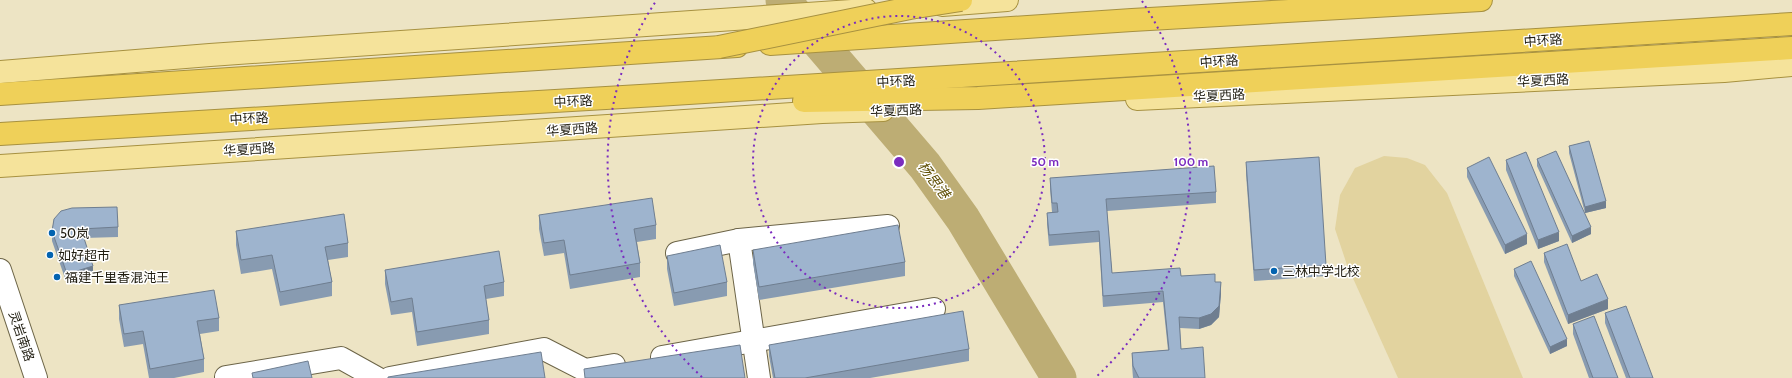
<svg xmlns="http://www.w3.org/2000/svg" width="1792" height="378" viewBox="0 0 1792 378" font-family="Cabin,'Noto Sans SC',sans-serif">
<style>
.pitch{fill:#e2d39f}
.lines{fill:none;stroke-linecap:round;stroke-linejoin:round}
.river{stroke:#bdad74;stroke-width:35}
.minor-casing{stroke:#6c6447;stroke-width:24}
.major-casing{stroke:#a79140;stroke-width:24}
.highway-casing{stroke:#a79140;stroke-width:24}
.minor{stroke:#fff;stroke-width:22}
.major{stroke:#f5e39b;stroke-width:22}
.highway{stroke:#efd059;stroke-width:22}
.highway-bridge-casing{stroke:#a79140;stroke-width:24;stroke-linecap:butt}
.highway-bridge{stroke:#efd059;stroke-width:22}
.wall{fill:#889bb1}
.shaded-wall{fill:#6f7e90}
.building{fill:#9eb4ce;stroke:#6f7e90}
.ring{fill:none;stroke:#7b2cbf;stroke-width:2;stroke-dasharray:2 4}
.poi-dot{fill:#0363b0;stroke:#fff;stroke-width:1.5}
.labels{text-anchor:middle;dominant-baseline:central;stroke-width:3;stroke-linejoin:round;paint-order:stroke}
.street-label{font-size:13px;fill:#201d11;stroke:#fff}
.poi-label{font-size:13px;fill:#201d11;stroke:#fff;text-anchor:start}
.water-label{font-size:14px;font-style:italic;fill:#5d4d00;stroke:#fff}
.centre{fill:#7b2cbf;stroke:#fff;stroke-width:2}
.ring-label{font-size:12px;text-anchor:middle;font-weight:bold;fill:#7b2cbf;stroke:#fff;stroke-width:3;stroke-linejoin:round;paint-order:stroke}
</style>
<rect width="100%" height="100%" fill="#ede4c4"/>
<polygon class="pitch" points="1384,156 1407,158 1425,165 1447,193 1523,378 1398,378 1347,265 1335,229 1340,195 1355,168"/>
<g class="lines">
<polyline class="river" points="783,0 925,166 963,219 1059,378"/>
<defs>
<g id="minor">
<polyline points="739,240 759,378"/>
<polyline points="677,253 739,240 888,226"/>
<polyline points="0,270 36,378"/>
<polyline points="662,357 934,309"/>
<polyline points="226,377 341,358 377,378"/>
<polyline points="390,378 544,349 585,370 614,365"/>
</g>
<g id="major">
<polyline points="942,5 1007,0"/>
<polyline points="0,72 210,55 866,10"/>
<polyline points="1137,99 1724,71 1792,65"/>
<polyline points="0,166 822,112 883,110"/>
</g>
<g id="highway">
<polyline points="770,44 1132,20 1481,0"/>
<polyline points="0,94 737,46"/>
<polyline points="804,101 978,98 1792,48"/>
<path d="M0 134C219 119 438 109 657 95 1036 73 1414 48 1792 24"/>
</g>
</defs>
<use href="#minor" class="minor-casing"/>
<use href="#major" class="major-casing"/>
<use href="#highway" class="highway-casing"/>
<use href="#minor" class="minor"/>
<use href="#major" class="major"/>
<use href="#highway" class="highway"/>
<defs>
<polyline id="highway-bridge" points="719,47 910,8 961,0"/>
</defs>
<use href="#highway-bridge" class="highway-bridge-casing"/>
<use href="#highway-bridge" class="highway-bridge"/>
</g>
<g class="wall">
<polygon points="1569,146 1606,208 1585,213 1569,153"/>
<polygon points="1537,159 1591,234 1572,243 1537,166"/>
<polygon points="1506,160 1559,241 1538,249 1506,170"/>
<polygon points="1246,162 1326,265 1326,276 1254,281 1246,174"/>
<polygon points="1467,168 1527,244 1505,254 1467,177"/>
<polygon points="1050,178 1216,192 1216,203 1107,211 1112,273 1181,276 1215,282 1221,293 1219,317 1211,325 1199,329 1180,328 1181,349 1205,378 1133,378 1132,365 1132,353 1168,350 1163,302 1103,307 1099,242 1049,246 1047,224 1047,213 1052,212 1050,189"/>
<polygon points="539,215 656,225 656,239 637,242 640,263 640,277 570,289 564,253 544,256 539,229"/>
<polygon points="54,219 118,227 118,237 84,238 93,275 67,284 52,241 52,231"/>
<polygon points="236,231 348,243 348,257 328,260 332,282 332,296 280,306 272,269 241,274 236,245"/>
<polygon points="753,250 905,262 905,276 759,300 753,263"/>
<polygon points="1544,253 1581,281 1608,309 1568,324 1544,262"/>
<polygon points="667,256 727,282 727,296 674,306 667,269"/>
<polygon points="1514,269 1567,346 1550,354 1514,276"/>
<polygon points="385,270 504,282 504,296 486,299 489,320 489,334 417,346 412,312 391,315 385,284"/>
<polygon points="119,305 219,318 219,331 200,334 204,359 204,372 174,378 149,378 143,344 124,347 119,319"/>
<polygon points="1605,313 1653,378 1626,378 1605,323"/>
<polygon points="1573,324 1618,378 1589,378 1573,334"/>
<polygon points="769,345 969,349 969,361 870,378 773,378 769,356"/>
</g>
<g class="shaded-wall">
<polygon points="1606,201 1606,208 1585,213 1585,207"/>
<polygon points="1591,227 1591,234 1572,243 1572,236"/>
<polygon points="1559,232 1559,241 1538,249 1538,240"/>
<polygon points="1527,234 1527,244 1505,254 1505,245"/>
<polygon points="93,266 93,275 67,284 67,274"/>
<polygon points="1221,282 1221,293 1219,317 1211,325 1199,329 1199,318"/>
<polygon points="1608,299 1608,309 1568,324 1568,315"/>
<polygon points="1567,339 1567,346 1550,354 1550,347"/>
</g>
<g class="building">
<polygon points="1589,141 1606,201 1585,207 1569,146"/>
<polygon points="1556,151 1591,227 1572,236 1537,159"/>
<polygon points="1526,152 1559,232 1538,240 1506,160"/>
<polygon points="1319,157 1326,265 1254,270 1246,162"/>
<polygon points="1489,157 1527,234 1505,245 1467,168"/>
<polygon points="1214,166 1216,192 1106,199 1112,273 1180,268 1181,276 1215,274 1215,282 1221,282 1219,306 1211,314 1199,318 1179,317 1181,349 1203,347 1205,378 1139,378 1133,366 1132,353 1169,350 1163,291 1103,296 1099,231 1049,235 1047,213 1058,212 1057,203 1052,203 1050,178"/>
<polygon points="652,198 656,225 634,229 640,263 570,275 564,240 544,243 539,215"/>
<polygon points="117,207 118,227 81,229 93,266 67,274 52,231 54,219 61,211 72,208"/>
<polygon points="344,214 348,243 325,247 332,282 280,292 272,255 241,260 236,231"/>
<polygon points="898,225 905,262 759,287 753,250"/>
<polygon points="1567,244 1581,281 1597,274 1608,299 1568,315 1544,253"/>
<polygon points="720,245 727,282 674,293 667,256"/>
<polygon points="499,251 504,282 484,286 489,320 417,332 412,298 391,302 385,270"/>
<polygon points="1531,261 1567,339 1550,347 1514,269"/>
<polygon points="214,290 219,318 197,321 204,359 150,369 143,331 124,334 119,305"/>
<polygon points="1626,306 1653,378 1630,378 1605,313"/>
<polygon points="963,311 969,349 805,378 775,378 769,345"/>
<polygon points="1594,316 1618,378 1593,378 1573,324"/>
<polygon points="740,345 745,378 585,378 584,369"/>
<polygon points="541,352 545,378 388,378 388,377"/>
<polygon points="308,361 312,378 253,378 252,373"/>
</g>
<g class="ring">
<circle cx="899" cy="162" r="146"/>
<path d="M702 377A292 292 0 0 1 656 1M1142 1A292 292 0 0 1 1096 377"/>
</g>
<g class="poi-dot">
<circle cx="52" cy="233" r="4"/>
<circle cx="50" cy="255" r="4"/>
<circle cx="1274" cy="271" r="4"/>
<circle cx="57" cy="277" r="4"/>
</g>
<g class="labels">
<g class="street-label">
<text transform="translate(1543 40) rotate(-4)">中环路</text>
<text transform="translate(1219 61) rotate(-4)">中环路</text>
<text transform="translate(1543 80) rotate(-3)">华夏西路</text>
<text transform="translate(896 81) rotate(-3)">中环路</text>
<text transform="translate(1219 95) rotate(-3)">华夏西路</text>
<text transform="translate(573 101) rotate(-3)">中环路</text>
<text transform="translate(896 110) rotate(-2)">华夏西路</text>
<text transform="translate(249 118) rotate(-3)">中环路</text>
<text transform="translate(572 129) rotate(-4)">华夏西路</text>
<text transform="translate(249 149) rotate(-4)">华夏西路</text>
<text transform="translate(22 336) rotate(71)">灵岩南路</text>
</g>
<g class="poi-label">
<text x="60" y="233">50岚</text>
<text x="58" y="255">如好超市</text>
<text x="1282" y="271">三林中学北校</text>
<text x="65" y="277">福建千里香混沌王</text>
</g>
<g class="water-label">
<text transform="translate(934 180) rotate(53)">杨思港</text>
</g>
</g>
<circle cx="899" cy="162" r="6" class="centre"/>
<g class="ring-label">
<text x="1045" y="166">50 m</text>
<text x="1191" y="166">100 m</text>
</g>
</svg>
